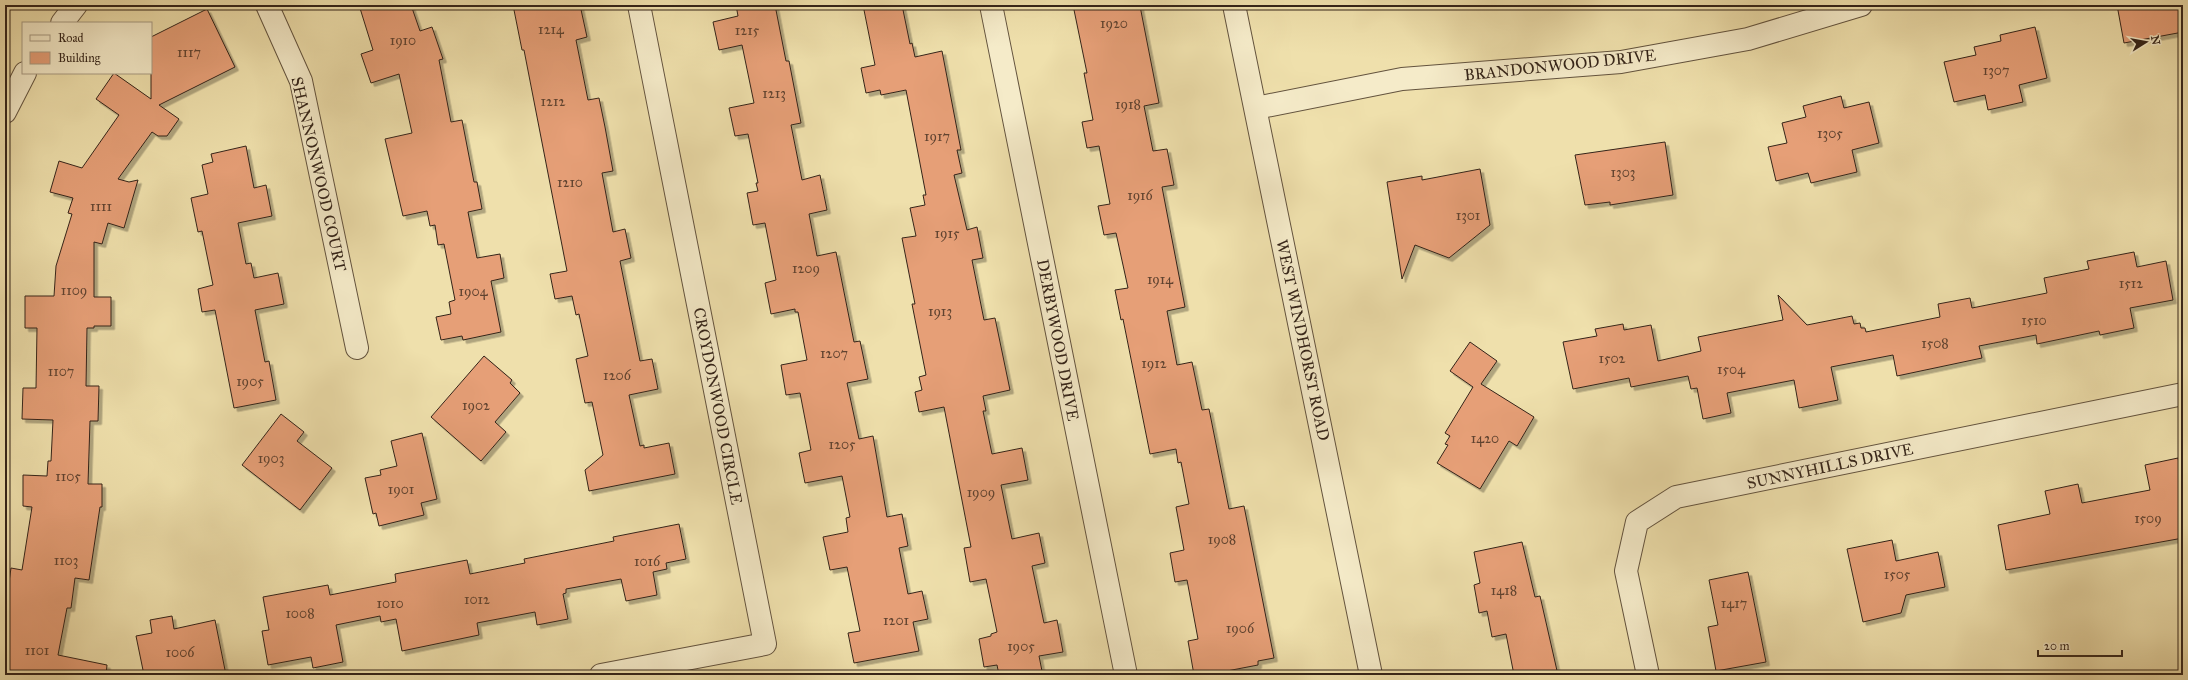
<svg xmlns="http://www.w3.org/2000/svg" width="2188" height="680" viewBox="0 0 2188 680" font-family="'IM FELL Great Primer',serif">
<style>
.building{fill:#e69f77;stroke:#342419;filter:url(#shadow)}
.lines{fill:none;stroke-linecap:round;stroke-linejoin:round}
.minor-casing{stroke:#63533e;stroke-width:24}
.tertiary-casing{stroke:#63533e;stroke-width:24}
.minor{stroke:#f5ebc9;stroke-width:22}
.tertiary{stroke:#f5ebc9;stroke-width:22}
.labels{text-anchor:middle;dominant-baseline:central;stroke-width:3.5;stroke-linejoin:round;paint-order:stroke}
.number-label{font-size:14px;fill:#604330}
.street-label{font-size:16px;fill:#342419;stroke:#f5ebc9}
</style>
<defs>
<filter id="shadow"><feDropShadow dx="3.5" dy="3.5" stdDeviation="0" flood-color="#0004"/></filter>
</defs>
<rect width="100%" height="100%" fill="#efe0ac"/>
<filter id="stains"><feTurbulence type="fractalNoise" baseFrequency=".005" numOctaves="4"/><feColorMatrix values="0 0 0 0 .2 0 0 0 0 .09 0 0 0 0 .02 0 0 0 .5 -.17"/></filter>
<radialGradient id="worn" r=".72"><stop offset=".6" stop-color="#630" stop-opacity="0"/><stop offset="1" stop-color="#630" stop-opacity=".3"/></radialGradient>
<g class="building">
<polygon points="359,5 411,5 420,31 432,27 443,59 439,60 451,122 462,120 474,182 477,182 482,209 468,212 477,258 500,254 504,278 491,281 501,332 463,340 462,336 441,340 436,317 451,314 449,302 455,300 444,244 438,245 435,225 430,226 427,211 403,216 385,139 412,133 399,74 371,83 361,54 373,50"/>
<polygon points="513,5 580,5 587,37 576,40 588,100 599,98 605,127 613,171 602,173 613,232 625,229 631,258 620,261 640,361 652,359 658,389 629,395 640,446 644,445 644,448 669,443 675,474 589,491 585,470 603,455 592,402 585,403 576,359 588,356 579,314 576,315 572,296 555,299 550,274 567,271 524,50 522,50"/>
<polygon points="736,5 775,5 786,61 789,61 801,123 791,125 802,180 820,175 827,210 809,214 817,256 836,252 854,342 860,341 868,379 847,383 859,439 873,436 887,517 902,514 908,546 899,548 908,594 922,591 928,619 913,622 919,651 854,663 848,633 860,631 847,567 830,570 823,537 848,532 846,518 850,517 842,476 805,483 799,453 811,450 800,393 786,395 781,365 807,360 798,312 795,312 795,309 771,314 765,283 776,280 765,223 753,225 747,193 758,191 756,183 758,183 748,134 735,136 729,108 754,103 742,45 719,50 713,22 738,16"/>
<polygon points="863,5 902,5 910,44 912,43 915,57 942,51 961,150 957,150 962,173 954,175 967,230 977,227 983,258 972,260 984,320 995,318 1010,390 983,396 986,411 983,411 992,454 1022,448 1028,480 1001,485 1012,539 1039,533 1045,563 1032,566 1044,623 1057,620 1063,652 1039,656 1042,671 1037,672 1038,675 999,675 997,665 984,667 979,639 991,636 991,634 997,632 986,579 970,582 964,548 971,547 944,407 919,412 915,392 922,390 919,377 926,375 912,304 915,304 902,238 916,236 910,208 925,205 923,195 926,195 906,90 881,95 880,90 866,93 861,68 875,65"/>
<polygon points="1073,5 1124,5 1125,9 1140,6 1159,103 1144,106 1153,151 1167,149 1174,185 1162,187 1185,307 1167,311 1177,365 1192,362 1202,410 1209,409 1229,509 1244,506 1274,658 1258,661 1258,665 1206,675 1194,675 1188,641 1198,639 1187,580 1175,582 1170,553 1184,550 1176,507 1189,504 1181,462 1178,463 1176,449 1150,454 1123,319 1121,320 1115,290 1128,288 1116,233 1104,235 1098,206 1110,204 1099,146 1087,148 1082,122 1093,120 1084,73 1087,73"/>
<polygon points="2117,5 2183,5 2183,32 2124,43"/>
<polygon points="207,9 235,67 159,105 179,119 167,136 158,136 152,132 118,179 129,182 138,180 124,228 108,223 102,244 94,242 94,297 111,297 111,326 94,326 94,328 87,328 86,386 99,386 98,421 90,421 88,484 102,484 102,507 100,507 89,580 75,578 71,608 67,608 58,655 107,665 106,675 5,675 5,610 11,568 22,570 32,507 23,506 23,475 47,476 48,461 51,461 53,420 22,419 23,388 36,388 37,328 25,328 25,296 54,296 56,266 72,214 68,213 73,198 50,192 59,161 82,168 119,115 96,99 114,73 151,99 151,37"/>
<polygon points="2035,27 2047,78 2019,85 2023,102 1988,110 1985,95 1954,102 1944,62 1976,55 1974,47 2001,41 2000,35"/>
<polygon points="1841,96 1844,108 1869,102 1879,143 1852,150 1857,172 1811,183 1808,173 1776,181 1768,147 1787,143 1782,123 1806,117 1803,106"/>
<polygon points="1665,142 1673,195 1610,205 1610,202 1585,205 1575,155"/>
<polygon points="246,146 254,188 266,185 272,216 238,223 246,264 251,263 254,278 278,273 284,304 255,310 265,362 269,361 276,400 234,408 215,310 202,312 198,289 213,285 202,231 198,232 191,198 208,194 202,165 213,162 211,154"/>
<polygon points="1480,169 1490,225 1449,258 1415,245 1402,279 1387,182 1422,176 1422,180"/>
<polygon points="2134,252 2137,267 2166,261 2173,300 2130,308 2134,328 2100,335 2099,331 2037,344 2036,335 1979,346 1982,358 1897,376 1893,355 1831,367 1838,400 1799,408 1794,380 1727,393 1731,413 1703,419 1697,388 1691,389 1688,376 1631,387 1629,378 1573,389 1563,342 1597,336 1595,329 1623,324 1624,330 1651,325 1658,361 1701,351 1698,337 1783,320 1778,295 1807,325 1852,316 1854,324 1860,323 1861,328 1865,328 1866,332 1940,317 1938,304 1970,298 1972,308 2047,293 2044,278 2089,269 2087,261"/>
<polygon points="1470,342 1497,361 1481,384 1534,417 1517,446 1509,441 1480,489 1437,463 1448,445 1445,444 1450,436 1445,433 1473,387 1450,371"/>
<polygon points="484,356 512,380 510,383 520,393 495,422 506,432 481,461 431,417"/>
<polygon points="281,414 304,432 297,441 332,468 300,510 242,465"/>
<polygon points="422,433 437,499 421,503 424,515 379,526 376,513 373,514 365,478 381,475 380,470 397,466 391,441"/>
<polygon points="2178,458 2183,485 2183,538 2006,570 1998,525 2050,514 2045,491 2078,484 2082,503 2150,490 2145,465"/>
<polygon points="679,524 686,559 666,563 667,569 653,572 657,595 626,601 621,579 566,589 566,593 563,594 568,619 537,625 535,612 477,623 479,635 402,651 396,619 381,622 380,616 336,625 343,662 313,668 311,657 268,665 262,631 269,630 263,597 328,585 330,595 396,582 395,574 467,560 470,574 525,563 524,559 614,541 613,537"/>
<polygon points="1892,540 1896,561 1938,552 1945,587 1906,595 1901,613 1863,622 1847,549"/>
<polygon points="1522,542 1535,597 1540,596 1558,675 1514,675 1506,634 1492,637 1487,611 1479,613 1474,585 1480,583 1474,552"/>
<polygon points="1748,572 1766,662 1716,671 1708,627 1718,625 1709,580"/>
<polygon points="172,616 174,629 215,620 226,675 144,675 136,636 152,633 150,620"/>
</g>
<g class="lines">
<defs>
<g id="minor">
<polyline points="267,5 301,81 357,348"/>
<polyline points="991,5 1126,675"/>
<polyline points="62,23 76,5"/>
<polyline points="1256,108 1402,79 1621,62 1748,39 1861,5"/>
<polyline points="5,112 25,73"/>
<polyline points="601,675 765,644 639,5"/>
<polyline points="1648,675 1626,571 1637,522 1676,497 2183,394"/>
</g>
<polyline id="tertiary" points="1234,5 1371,675"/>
</defs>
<use href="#minor" class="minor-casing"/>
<use href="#tertiary" class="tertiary-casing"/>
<use href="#minor" class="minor"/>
<use href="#tertiary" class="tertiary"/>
</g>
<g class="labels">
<g class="number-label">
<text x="1114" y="23">1920</text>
<text x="551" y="29">1214</text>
<text x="747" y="30">1215</text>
<text x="403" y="40">1910</text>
<text x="189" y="52">1117</text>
<text x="1996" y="70">1307</text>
<text x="774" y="93">1213</text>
<text x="553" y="101">1212</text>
<text x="1128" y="104">1918</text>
<text x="1830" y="133">1305</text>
<text x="937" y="136">1917</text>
<text x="1623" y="172">1303</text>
<text x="570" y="182">1210</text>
<text x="1140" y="195">1916</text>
<text x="101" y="206">1111</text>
<text x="1468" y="215">1301</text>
<text x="947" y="233">1915</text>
<text x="806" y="268">1209</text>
<text x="1160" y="279">1914</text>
<text x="2131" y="283">1512</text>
<text x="74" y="290">1109</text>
<text x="473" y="291">1904</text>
<text x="940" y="311">1913</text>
<text x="2034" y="320">1510</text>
<text x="1935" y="343">1508</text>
<text x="834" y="353">1207</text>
<text x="1612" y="358">1502</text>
<text x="1154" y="363">1912</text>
<text x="1731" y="369">1504</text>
<text x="61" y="371">1107</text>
<text x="617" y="375">1206</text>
<text x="250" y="381">1905</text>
<text x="476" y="405">1902</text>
<text x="1485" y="438">1420</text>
<text x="842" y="444">1205</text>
<text x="271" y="458">1903</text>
<text x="68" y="476">1105</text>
<text x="401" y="489">1901</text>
<text x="981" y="492">1909</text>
<text x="2148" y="518">1509</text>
<text x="1222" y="539">1908</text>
<text x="66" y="560">1103</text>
<text x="647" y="561">1016</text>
<text x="1897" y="574">1505</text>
<text x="1504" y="590">1418</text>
<text x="477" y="599">1012</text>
<text x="390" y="603">1010</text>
<text x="1734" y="603">1417</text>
<text x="300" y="613">1008</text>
<text x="896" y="620">1201</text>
<text x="1240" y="628">1906</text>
<text x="1021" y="646">1905</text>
<text x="37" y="650">1101</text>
<text x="180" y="652">1006</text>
</g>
<g class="street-label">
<text transform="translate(1560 65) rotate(-6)">BRANDONWOOD DRIVE</text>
<text transform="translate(319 174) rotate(77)">SHANNONWOOD COURT</text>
<text transform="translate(1058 340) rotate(79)">DERBYWOOD DRIVE</text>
<text transform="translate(1303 340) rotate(78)">WEST WINDHORST ROAD</text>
<text transform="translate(718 406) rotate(79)">CROYDONWOOD CIRCLE</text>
<text transform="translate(1830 466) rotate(-12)">SUNNYHILLS DRIVE</text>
</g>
</g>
<rect width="2188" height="680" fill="none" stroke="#efe0ac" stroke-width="20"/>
<rect x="6" y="6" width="2176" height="668" fill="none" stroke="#342419" stroke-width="2"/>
<rect x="10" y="10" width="2168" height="660" fill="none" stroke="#342419"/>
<rect x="22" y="22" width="130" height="52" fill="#f5ebc9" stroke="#a89b83"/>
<rect x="30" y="35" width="20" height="6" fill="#f5ebc9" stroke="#a89b83"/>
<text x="58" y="42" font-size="12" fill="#342419">Road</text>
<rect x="30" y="52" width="20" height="12" fill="#e69f77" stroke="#a89b83"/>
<text x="58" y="62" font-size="12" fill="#342419">Building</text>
<g transform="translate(2146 42) rotate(79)" stroke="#f5ebc9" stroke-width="3" paint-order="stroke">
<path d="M0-3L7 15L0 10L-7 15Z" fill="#342419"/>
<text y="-6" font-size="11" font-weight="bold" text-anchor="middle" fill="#342419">N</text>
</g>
<path d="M2038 650v6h84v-6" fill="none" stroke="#342419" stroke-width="2"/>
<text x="2044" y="650" font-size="12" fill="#342419" stroke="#f5ebc9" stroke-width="3" paint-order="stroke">20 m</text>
<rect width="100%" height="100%" filter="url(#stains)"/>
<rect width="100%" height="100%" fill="url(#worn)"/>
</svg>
